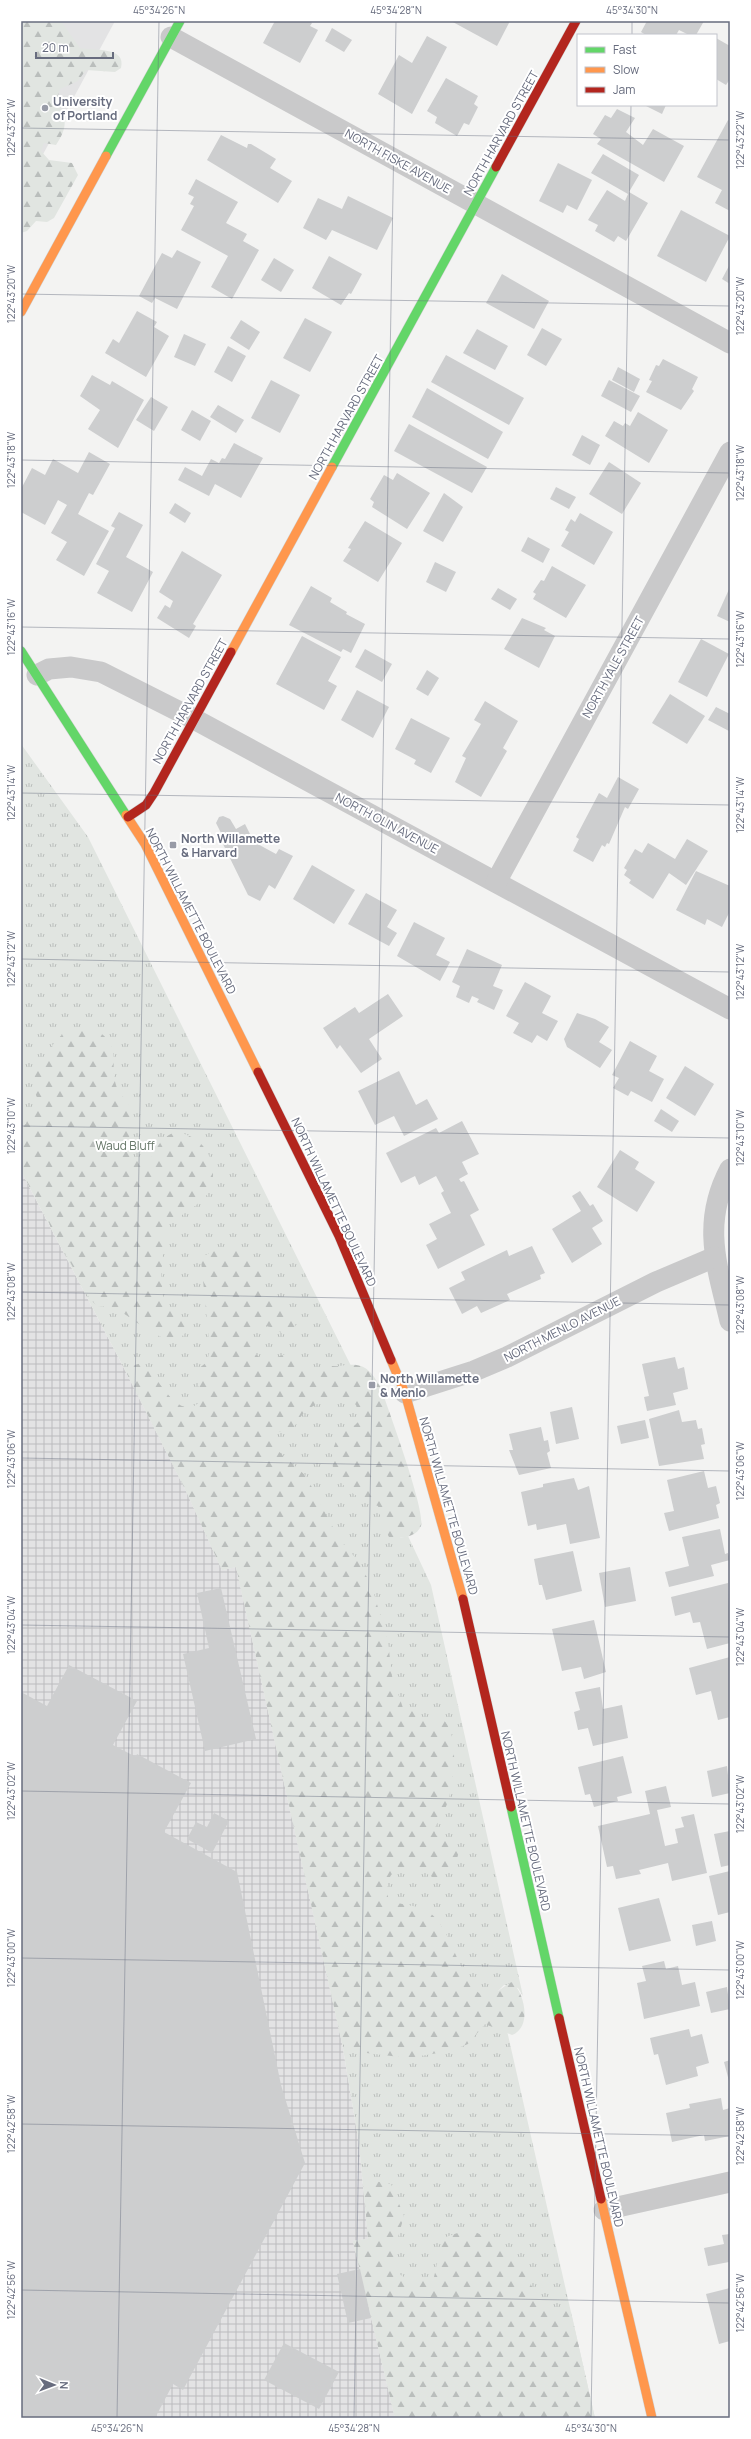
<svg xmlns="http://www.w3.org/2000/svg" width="751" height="2439" viewBox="0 0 751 2439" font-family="Manrope,sans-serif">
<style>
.built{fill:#e3e3e4}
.industrial{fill:url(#industrial-grid)}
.grass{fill:url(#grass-tufts)}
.forest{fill:url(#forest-firs)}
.building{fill:#cdcecf}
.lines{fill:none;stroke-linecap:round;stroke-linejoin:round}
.fast-casing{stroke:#d0d1d1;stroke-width:10}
.slow-casing{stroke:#d0d1d1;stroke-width:10}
.jam-casing{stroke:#d0d1d1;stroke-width:10}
.street{stroke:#c9c9ca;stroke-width:21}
.fast{stroke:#63d668;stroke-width:9}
.slow{stroke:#ff974d;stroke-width:9}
.jam{stroke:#b3261e;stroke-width:9}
.ticks{fill:none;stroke:#676c7e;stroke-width:1;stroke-opacity:0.45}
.poi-dot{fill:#989ba7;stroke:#fff;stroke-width:1.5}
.labels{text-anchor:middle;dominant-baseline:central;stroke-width:4;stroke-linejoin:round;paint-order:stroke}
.poi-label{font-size:12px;font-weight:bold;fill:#676c7e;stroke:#fff;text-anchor:start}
.street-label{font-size:12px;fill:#676c7e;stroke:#fff}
.park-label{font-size:12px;fill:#657667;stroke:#fff}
.neatline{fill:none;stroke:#676c7e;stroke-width:1.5}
.ticks-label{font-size:10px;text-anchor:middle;fill:#676c7e}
</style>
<defs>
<pattern id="industrial-grid" width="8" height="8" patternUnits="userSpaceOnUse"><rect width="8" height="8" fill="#e3e3e4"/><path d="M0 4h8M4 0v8" fill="none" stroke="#bcbcbe"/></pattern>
<pattern id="grass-tufts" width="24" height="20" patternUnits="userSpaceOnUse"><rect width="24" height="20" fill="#e1e5e1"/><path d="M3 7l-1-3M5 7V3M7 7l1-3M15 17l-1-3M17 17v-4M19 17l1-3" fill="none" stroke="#babebc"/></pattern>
<pattern id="forest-firs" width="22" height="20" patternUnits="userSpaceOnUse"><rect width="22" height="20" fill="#e1e5e1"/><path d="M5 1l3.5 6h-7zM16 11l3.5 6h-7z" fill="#babebc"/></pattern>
</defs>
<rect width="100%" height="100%" fill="#f3f3f2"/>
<polygon class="built" points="21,21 115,21 21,195"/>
<polygon class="industrial" points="21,1171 127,1374 186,1491 222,1570 236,1567 342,2043 359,2144 368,2239 353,2241 395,2418 21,2418"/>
<polygon class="grass" points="21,744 88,837 362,1388 400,1538 408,1536 431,1585 523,1996 518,1988 504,1985 498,1991 595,2418 395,2418 353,2241 368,2239 359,2144 342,2043 236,1567 222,1570 186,1491 127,1374 21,1171"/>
<g class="forest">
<path d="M21 21H61L80 48C93 51 127 46 121 68L115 72 86 70 78 81 60 89C51 109 78 114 56 145L44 143 41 151 49 160 72 163 78 175 54 218 47 222 36 221 27 231 21 233V83L24 77 21 66Z"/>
<path d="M95 1029C124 1047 108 1064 117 1088 121 1097 132 1103 132 1114 133 1125 120 1161 144 1160 154 1160 155 1149 160 1143 163 1137 171 1134 177 1131 184 1134 194 1137 199 1142 214 1154 219 1184 204 1198 193 1209 178 1217 166 1226L161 1275 164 1303 186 1323 188 1328C173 1361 131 1313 110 1306 107 1305 102 1307 98 1307L90 1299 21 1171V1126L26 1124C28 1115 32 1112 41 1110 40 1103 36 1096 34 1090 30 1067 53 1045 66 1030Z"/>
<path d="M244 1247C261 1262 265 1272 261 1293 271 1304 306 1320 294 1337 280 1336 274 1324 256 1324 247 1334 249 1355 264 1359 272 1361 278 1356 286 1354L296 1359 305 1370C314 1371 318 1369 326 1366 330 1365 335 1367 339 1366 363 1362 369 1367 381 1388 388 1409 426 1511 421 1526 416 1538 399 1539 389 1537L382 1524 378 1506C340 1493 314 1462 347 1426L355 1425 360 1420 356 1405 351 1401C333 1400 316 1400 303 1414 298 1419 296 1425 292 1430L277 1432 274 1440 275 1448 306 1476 339 1539 359 1562 372 1587 388 1642 392 1676 403 1708 415 1712 428 1722 440 1717C461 1730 454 1781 448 1801 445 1811 439 1820 434 1829L436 1835 454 1845 459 1851C456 1866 449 1875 434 1878 427 1874 422 1869 414 1868 392 1863 383 1882 389 1900 407 1908 424 1902 438 1921 452 1938 464 1985 482 1995 490 2000 504 1985 512 1982 525 1993 532 2028 512 2035L485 2024 468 2044 450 2051 408 2058 350 2051 342 2043 236 1567 222 1570 186 1491 127 1374V1367L142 1363C158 1374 176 1423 200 1402L198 1369 207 1362 210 1350 201 1260C211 1247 229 1249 244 1247Z"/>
<polygon points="363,2179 391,2184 404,2216 395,2248 396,2272 410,2281 434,2277 443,2238 469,2229 494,2241 515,2258 544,2307 571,2312 595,2418 395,2418 353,2241 368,2239"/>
</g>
<g class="building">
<polygon points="275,21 309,21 312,23 310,26 318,30 300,63 263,43"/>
<polygon points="451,21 510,21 497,46"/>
<polygon points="647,21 704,21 696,35 689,35 679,30 676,35 646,35 641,32"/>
<polygon points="332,28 352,40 344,52 325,41"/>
<polygon points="427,36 447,47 412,114 378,94 399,55 412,63"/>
<polygon points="716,38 730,46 730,79 726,85 716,79"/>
<polygon points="446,78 478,96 474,104 478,107 469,125 464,123 457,136 435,123 437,117 427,111"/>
<polygon points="644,105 666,105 662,114"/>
<polygon points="617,109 635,118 626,132 643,145 653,129 684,146 664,182 597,144 601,139 593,134 605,115 611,118"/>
<polygon points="728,120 730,121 730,211 715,203 722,190 697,177"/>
<polygon points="221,135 247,148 248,144 251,144 276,159 270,168 292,181 278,203 207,160"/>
<polygon points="603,154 639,175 629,192 648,203 626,241 618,236 614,242 595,231 598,225 588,220 607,190 625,201 628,194 591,173"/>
<polygon points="558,163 592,180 577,210 567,205 563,213 539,201"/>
<polygon points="196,179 238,202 226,223 247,234 243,241 259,250 232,299 211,287 228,256 181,230 194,206 190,204 194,197 188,194"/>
<polygon points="348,196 393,218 377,250 332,230 326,240 303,228 318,198 342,209"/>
<polygon points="681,210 730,236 706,282 657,256"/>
<polygon points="177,250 201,262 177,309 155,298 152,303 139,296 162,253 172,258"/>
<polygon points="329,256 362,274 351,294 349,293 341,305 312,288"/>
<polygon points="274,258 294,270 281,292 261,280"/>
<polygon points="730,264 730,284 722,279"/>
<polygon points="502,274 549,301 534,329 486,303"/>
<polygon points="137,311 157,322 154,327 169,336 146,377 105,353 113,339 119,343"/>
<polygon points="305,318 332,332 310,372 283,358"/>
<polygon points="241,320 260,332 249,350 230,338"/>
<polygon points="542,328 562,339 546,366 527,355"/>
<polygon points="477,329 508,346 495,370 463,353"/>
<polygon points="184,334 206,344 195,366 174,357"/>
<polygon points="228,346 246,356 232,382 214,372"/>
<polygon points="446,355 524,398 509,425 431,382"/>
<polygon points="663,359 698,377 692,389 694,391 681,410 646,392 652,381 649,380 656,365 659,366"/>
<polygon points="618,367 640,379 634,392 612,380"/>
<polygon points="92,375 110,385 112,381 144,400 118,448 88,429 100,410 80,396"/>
<polygon points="271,380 300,395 280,433 251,418"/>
<polygon points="609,380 640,396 631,412 601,396"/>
<polygon points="427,388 503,432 488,459 412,417"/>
<polygon points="151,397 168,407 154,431 136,420"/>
<polygon points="218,405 244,420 236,433 210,417"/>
<polygon points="192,410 211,421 200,441 181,430"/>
<polygon points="638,412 668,430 649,463 605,436 614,421 623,426 625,423 630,426"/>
<polygon points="409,424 487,467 472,493 394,451"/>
<polygon points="582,435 600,445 590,465 572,455"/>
<polygon points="234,443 263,458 241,498 215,484 209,496 178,480 185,467 202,476 211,459 219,463 222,458 225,459"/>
<polygon points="89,452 110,464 93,495 89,493 78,514 109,531 84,576 56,560 67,542 51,533 67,505 58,500 45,525 21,512 21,489 32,468 45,475 53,459 78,473"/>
<polygon points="609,462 641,483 622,514 589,494"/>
<polygon points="397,473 430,493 407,529 372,507 374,502 370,499 384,475 393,480"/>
<polygon points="556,487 576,497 569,509 550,499"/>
<polygon points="444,493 463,507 443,542 423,531"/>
<polygon points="175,503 191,513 185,523 169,513"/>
<polygon points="119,512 143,525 126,557 153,572 132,612 97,593 109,571 96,564 115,528 111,526"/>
<polygon points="580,513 613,532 594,565 561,546 569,532 565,530 571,519 575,522"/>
<polygon points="365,521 402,543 378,582 343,561 351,549 348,548"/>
<polygon points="528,537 550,549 543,563 521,551"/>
<polygon points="182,551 222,575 193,624 196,626 189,638 157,618 165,605 170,608 173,601 159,592"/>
<polygon points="435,562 456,572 446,592 426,582"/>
<polygon points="552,566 586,585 566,618 533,599 536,594 533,592 541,580 544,581"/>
<polygon points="311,586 332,598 330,602 347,612 346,614 365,624 351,653 343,649 341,652 289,625"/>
<polygon points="730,587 730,622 717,616"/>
<polygon points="498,588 517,599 510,610 491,599"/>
<polygon points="522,618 546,628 544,630 555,636 539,668 504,649"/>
<polygon points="302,636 341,657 328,681 337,686 324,710 276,684"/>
<polygon points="701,639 729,654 707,697 678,682"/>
<polygon points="365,649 392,664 382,682 355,667"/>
<polygon points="427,670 439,678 428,696 416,689"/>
<polygon points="357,690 389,707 373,738 341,720"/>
<polygon points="670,694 705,716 687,744 652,723"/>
<polygon points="485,701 518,721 503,748 507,751 481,797 455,782 466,758 462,756 481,724 474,720"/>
<polygon points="716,707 730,714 729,731 708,720"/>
<polygon points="411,718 450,738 431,773 414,764 416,760 395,749"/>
<polygon points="618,777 639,789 628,809 625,807 609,844 607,843 605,847 602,845 593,862 573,851 579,839 576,837 599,793 607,798"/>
<polygon points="223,816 230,819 236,829 245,824 254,842 276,854 279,849 293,856 275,889 269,885 260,901 248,895 222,842 225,841 216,823 219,817"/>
<polygon points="687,839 708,851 686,885 669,873 653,899 629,883 631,880 624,875 627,870 624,868 635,849 642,853 648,843 675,859"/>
<polygon points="312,865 355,890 334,924 293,899"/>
<polygon points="696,871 730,886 730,911 722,927 707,919 705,925 676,910"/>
<polygon points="366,893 397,910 387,927 397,933 389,946 348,924"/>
<polygon points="414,922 445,938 436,955 450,962 440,981 397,956"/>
<polygon points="467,949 502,965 493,986 503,990 494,1010 477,1002 479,999 472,996 469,1003 456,997 460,986 452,982"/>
<polygon points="525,982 551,996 542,1013 558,1021 547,1041 537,1035 532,1043 513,1033 519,1023 506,1016"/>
<polygon points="388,994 403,1016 369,1039 382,1059 361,1073 340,1045 337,1049 323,1028 355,1007 359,1013"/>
<polygon points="577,1013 595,1019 609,1027 599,1042 612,1050 600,1068 567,1047 564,1039"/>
<polygon points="630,1041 657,1056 649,1071 664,1079 652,1102 631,1091 628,1096 613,1088 619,1078 612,1075"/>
<polygon points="685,1066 714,1084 695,1116 666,1098"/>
<polygon points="399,1071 416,1105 427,1099 438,1119 404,1136 394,1116 375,1125 358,1091"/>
<polygon points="661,1109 679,1121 672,1132 654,1121"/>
<polygon points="462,1121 479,1154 462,1162 468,1174 459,1179 461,1182 464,1181 479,1210 470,1215 485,1245 438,1269 426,1245 437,1239 429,1224 451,1213 441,1193 444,1191 436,1176 419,1185 415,1176 401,1183 386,1153 436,1128 439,1133"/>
<polygon points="620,1150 639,1162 635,1169 655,1182 637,1212 597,1187"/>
<polygon points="580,1191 590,1206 593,1204 603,1221 592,1228 602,1244 572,1263 552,1229 581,1211 572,1196"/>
<polygon points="532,1246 545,1273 540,1275 541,1279 507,1294 510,1300 481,1313 477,1306 462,1314 449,1288 465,1280 461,1272 507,1250 509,1256"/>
<polygon points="675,1357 678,1369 684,1367 688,1389 673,1393 676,1405 647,1411 644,1397 649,1396 642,1364"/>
<polygon points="572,1407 579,1439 556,1444 550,1412"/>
<polygon points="679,1410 682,1422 696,1420 698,1429 702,1428 705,1444 701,1445 704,1459 659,1466 649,1419"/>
<polygon points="645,1420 649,1438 621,1444 617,1426"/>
<polygon points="541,1427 544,1441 548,1440 550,1451 547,1453 551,1468 519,1475 509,1450 513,1450 509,1434"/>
<polygon points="704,1471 708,1488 716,1486 720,1503 716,1505 719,1518 669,1531 664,1513 674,1511 667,1480"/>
<polygon points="574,1478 578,1490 589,1486 600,1538 570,1544 566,1524 537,1530 536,1524 528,1526 521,1492 543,1487 543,1484"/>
<polygon points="720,1529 725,1554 728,1553 730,1560 711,1565 714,1576 669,1587 665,1572 689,1566 682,1537"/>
<polygon points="573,1551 582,1591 546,1600 542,1585 539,1585 534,1559"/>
<polygon points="630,1567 636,1601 605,1607 599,1573"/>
<polygon points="728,1583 730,1643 707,1649 700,1622 693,1623 690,1612 675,1616 671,1597"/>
<polygon points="221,1588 256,1739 205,1751 183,1654 209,1648 197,1593"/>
<polygon points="594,1620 606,1672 584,1679 581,1667 562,1671 552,1629"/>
<polygon points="730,1657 730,1717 718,1720 711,1691 696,1695 689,1668"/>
<polygon points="69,1665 137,1701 113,1745 136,1757 137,1754 191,1783 164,1832 237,1872 281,2085 305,2163 183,2390 173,2384 155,2418 21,2418 21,1692 47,1706"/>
<polygon points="600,1687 603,1709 622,1705 628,1738 593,1746 588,1728 578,1730 574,1712 580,1710 575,1692"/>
<polygon points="623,1756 632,1793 617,1797 618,1801 594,1807 590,1794 585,1795 578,1767"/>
<polygon points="727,1766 730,1793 712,1797 707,1771"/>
<polygon points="666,1786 671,1807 657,1810 665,1846 678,1843 675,1829 684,1827 681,1817 694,1814 707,1873 672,1881 668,1863 639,1870 641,1874 616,1879 613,1866 607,1867 598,1826 650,1814 645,1791"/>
<polygon points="214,1813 229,1821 212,1853 187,1839 196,1822 207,1827"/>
<polygon points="730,1831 730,1865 721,1867 714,1834"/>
<polygon points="730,1871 730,1912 718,1915 709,1876"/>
<polygon points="659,1898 671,1941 629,1951 618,1908"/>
<polygon points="712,1921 716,1941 696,1946 692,1925"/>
<polygon points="664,1961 666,1969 678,1966 682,1985 695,1982 700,2006 644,2019 637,1983 646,1981 642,1966"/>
<polygon points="727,1987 730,2009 711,2013 706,1992"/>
<polygon points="689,2029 691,2037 702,2034 709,2063 696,2067 698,2076 666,2085 658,2054 654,2055 650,2038"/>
<polygon points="730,2060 730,2081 729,2081 724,2062"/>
<polygon points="721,2098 723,2110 730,2108 730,2136 705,2141 704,2135 672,2142 666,2113 690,2108 689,2104"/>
<polygon points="730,2234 730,2265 729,2262 708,2266 704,2248 724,2244 722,2235"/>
<polygon points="360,2269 371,2318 348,2323 337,2274"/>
<polygon points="730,2288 730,2341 719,2344 706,2294"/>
<polygon points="284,2343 339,2372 319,2409 264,2380"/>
</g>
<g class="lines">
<defs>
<g id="fast">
<polyline points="106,156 180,21"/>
<polyline points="332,467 496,167"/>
<polyline points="21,651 126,815"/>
<polyline points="511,1807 559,2018"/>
</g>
<g id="slow">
<polyline points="21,312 106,156"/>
<polyline points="231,652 332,467"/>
<polyline points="126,815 145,844 258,1072"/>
<polyline points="391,1360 405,1393 463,1599"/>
<polyline points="601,2199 652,2418"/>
</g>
<g id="jam">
<polyline points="496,167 576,21"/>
<polyline points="128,817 146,805 154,793 231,652"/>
<polyline points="258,1072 339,1236 391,1360"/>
<polyline points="463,1599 511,1807"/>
<polyline points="559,2018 601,2199"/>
</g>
</defs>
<use href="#fast" class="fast-casing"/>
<use href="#slow" class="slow-casing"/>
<use href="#jam" class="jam-casing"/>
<g class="street">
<polyline points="171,37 730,343"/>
<polyline points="37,675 49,669 71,667 101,672 194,719 730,1009"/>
<polyline points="496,882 730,452"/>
<path d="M730 1169C701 1223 717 1266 730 1321"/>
<polyline points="405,1393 474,1371 507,1357 656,1282 715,1257"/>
<polyline points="604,2210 730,2182"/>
</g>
<use href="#fast" class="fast"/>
<use href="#slow" class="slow"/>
<use href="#jam" class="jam"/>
</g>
<path class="ticks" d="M632 35V21M21 128 730 140M21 294 730 306M21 460 730 473M21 627 730 639M21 793 730 805M21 959 730 972M21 1126 730 1138M21 1292 730 1305M21 1458 730 1471M21 1625 730 1637M21 1791 730 1804M21 1958 730 1970M21 2124 730 2136M21 2290 730 2303M117 2418 159 21M354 2418 396 21M591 2418 631 105"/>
<g class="poi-dot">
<circle cx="45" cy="108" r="4"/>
<rect x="169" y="841" width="8" height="8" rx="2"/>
<rect x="368" y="1381" width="8" height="8" rx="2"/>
</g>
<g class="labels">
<g class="poi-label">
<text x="53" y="101">University<tspan x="53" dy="14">of Portland</tspan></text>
<text x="181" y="838">North Willamette<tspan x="181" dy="14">&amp; Harvard</tspan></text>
<text x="380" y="1378">North Willamette<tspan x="380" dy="14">&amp; Menlo</tspan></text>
</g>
<g class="street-label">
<text transform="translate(501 133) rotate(-61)">NORTH HARVARD STREET</text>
<text transform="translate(398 161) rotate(29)">NORTH FISKE AVENUE</text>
<text transform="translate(346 417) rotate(-61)">NORTH HARVARD STREET</text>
<text transform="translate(613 667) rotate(-61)">NORTH YALE STREET</text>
<text transform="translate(190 701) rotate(-61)">NORTH HARVARD STREET</text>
<text transform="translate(387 823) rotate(28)">NORTH OLIN AVENUE</text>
<text transform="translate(191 911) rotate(63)">NORTH WILLAMETTE BOULEVARD</text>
<text transform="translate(334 1202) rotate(65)">NORTH WILLAMETTE BOULEVARD</text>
<text transform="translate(562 1329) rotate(-27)">NORTH MENLO AVENUE</text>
<text transform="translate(449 1506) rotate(74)">NORTH WILLAMETTE BOULEVARD</text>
<text transform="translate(526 1821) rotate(77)">NORTH WILLAMETTE BOULEVARD</text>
<text transform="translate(599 2137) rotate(77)">NORTH WILLAMETTE BOULEVARD</text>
</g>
<g class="park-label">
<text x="125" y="1145">Waud Bluff</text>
</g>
</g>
<rect width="751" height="2439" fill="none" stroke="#ffffff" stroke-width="44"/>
<rect x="577" y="34" width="140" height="72" fill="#ffffff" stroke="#c2c4cb"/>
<rect x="585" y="47" width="20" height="6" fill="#63d668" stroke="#c2c4cb"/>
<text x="613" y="54" font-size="12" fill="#676c7e">Fast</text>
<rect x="585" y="67" width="20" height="6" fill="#ff974d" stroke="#c2c4cb"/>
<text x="613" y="74" font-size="12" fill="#676c7e">Slow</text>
<rect x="585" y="87" width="20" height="6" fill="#b3261e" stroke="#c2c4cb"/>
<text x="613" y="94" font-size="12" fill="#676c7e">Jam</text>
<g transform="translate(54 2385) rotate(91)" stroke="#ffffff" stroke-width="3" paint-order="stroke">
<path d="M0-3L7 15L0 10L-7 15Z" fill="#676c7e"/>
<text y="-6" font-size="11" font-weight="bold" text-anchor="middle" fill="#676c7e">N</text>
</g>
<path d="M36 52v6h77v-6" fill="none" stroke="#676c7e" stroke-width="2"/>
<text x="42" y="52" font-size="12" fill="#676c7e" stroke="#ffffff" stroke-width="3" paint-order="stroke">20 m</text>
<rect x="22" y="22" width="707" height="2395" class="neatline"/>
<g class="ticks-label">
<text x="159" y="14">45°34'26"N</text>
<text x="396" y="14">45°34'28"N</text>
<text x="632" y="14">45°34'30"N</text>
<text transform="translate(11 128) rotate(-90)" y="4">122°43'22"W</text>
<text transform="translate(740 140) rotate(-90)" y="4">122°43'22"W</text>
<text transform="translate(11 294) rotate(-90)" y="4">122°43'20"W</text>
<text transform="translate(740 306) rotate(-90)" y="4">122°43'20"W</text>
<text transform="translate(11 460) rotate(-90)" y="4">122°43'18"W</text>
<text transform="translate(740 473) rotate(-90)" y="4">122°43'18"W</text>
<text transform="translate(11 627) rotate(-90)" y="4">122°43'16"W</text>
<text transform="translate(740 639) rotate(-90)" y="4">122°43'16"W</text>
<text transform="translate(11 793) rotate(-90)" y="4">122°43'14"W</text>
<text transform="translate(740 805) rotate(-90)" y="4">122°43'14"W</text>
<text transform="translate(11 959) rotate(-90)" y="4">122°43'12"W</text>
<text transform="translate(740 972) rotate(-90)" y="4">122°43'12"W</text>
<text transform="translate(11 1126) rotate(-90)" y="4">122°43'10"W</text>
<text transform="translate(740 1138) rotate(-90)" y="4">122°43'10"W</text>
<text transform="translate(11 1292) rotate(-90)" y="4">122°43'08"W</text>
<text transform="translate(740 1305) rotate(-90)" y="4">122°43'08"W</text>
<text transform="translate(11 1459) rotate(-90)" y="4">122°43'06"W</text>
<text transform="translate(740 1471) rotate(-90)" y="4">122°43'06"W</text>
<text transform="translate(11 1625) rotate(-90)" y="4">122°43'04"W</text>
<text transform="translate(740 1637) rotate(-90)" y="4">122°43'04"W</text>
<text transform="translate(11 1791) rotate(-90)" y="4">122°43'02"W</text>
<text transform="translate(740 1804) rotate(-90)" y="4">122°43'02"W</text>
<text transform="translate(11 1958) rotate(-90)" y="4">122°43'00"W</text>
<text transform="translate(740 1970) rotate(-90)" y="4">122°43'00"W</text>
<text transform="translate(11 2124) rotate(-90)" y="4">122°42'58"W</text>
<text transform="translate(740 2136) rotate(-90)" y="4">122°42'58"W</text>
<text transform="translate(11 2290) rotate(-90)" y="4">122°42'56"W</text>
<text transform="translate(740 2303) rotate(-90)" y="4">122°42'56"W</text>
<text x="117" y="2432">45°34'26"N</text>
<text x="354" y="2432">45°34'28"N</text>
<text x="591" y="2432">45°34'30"N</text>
</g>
</svg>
